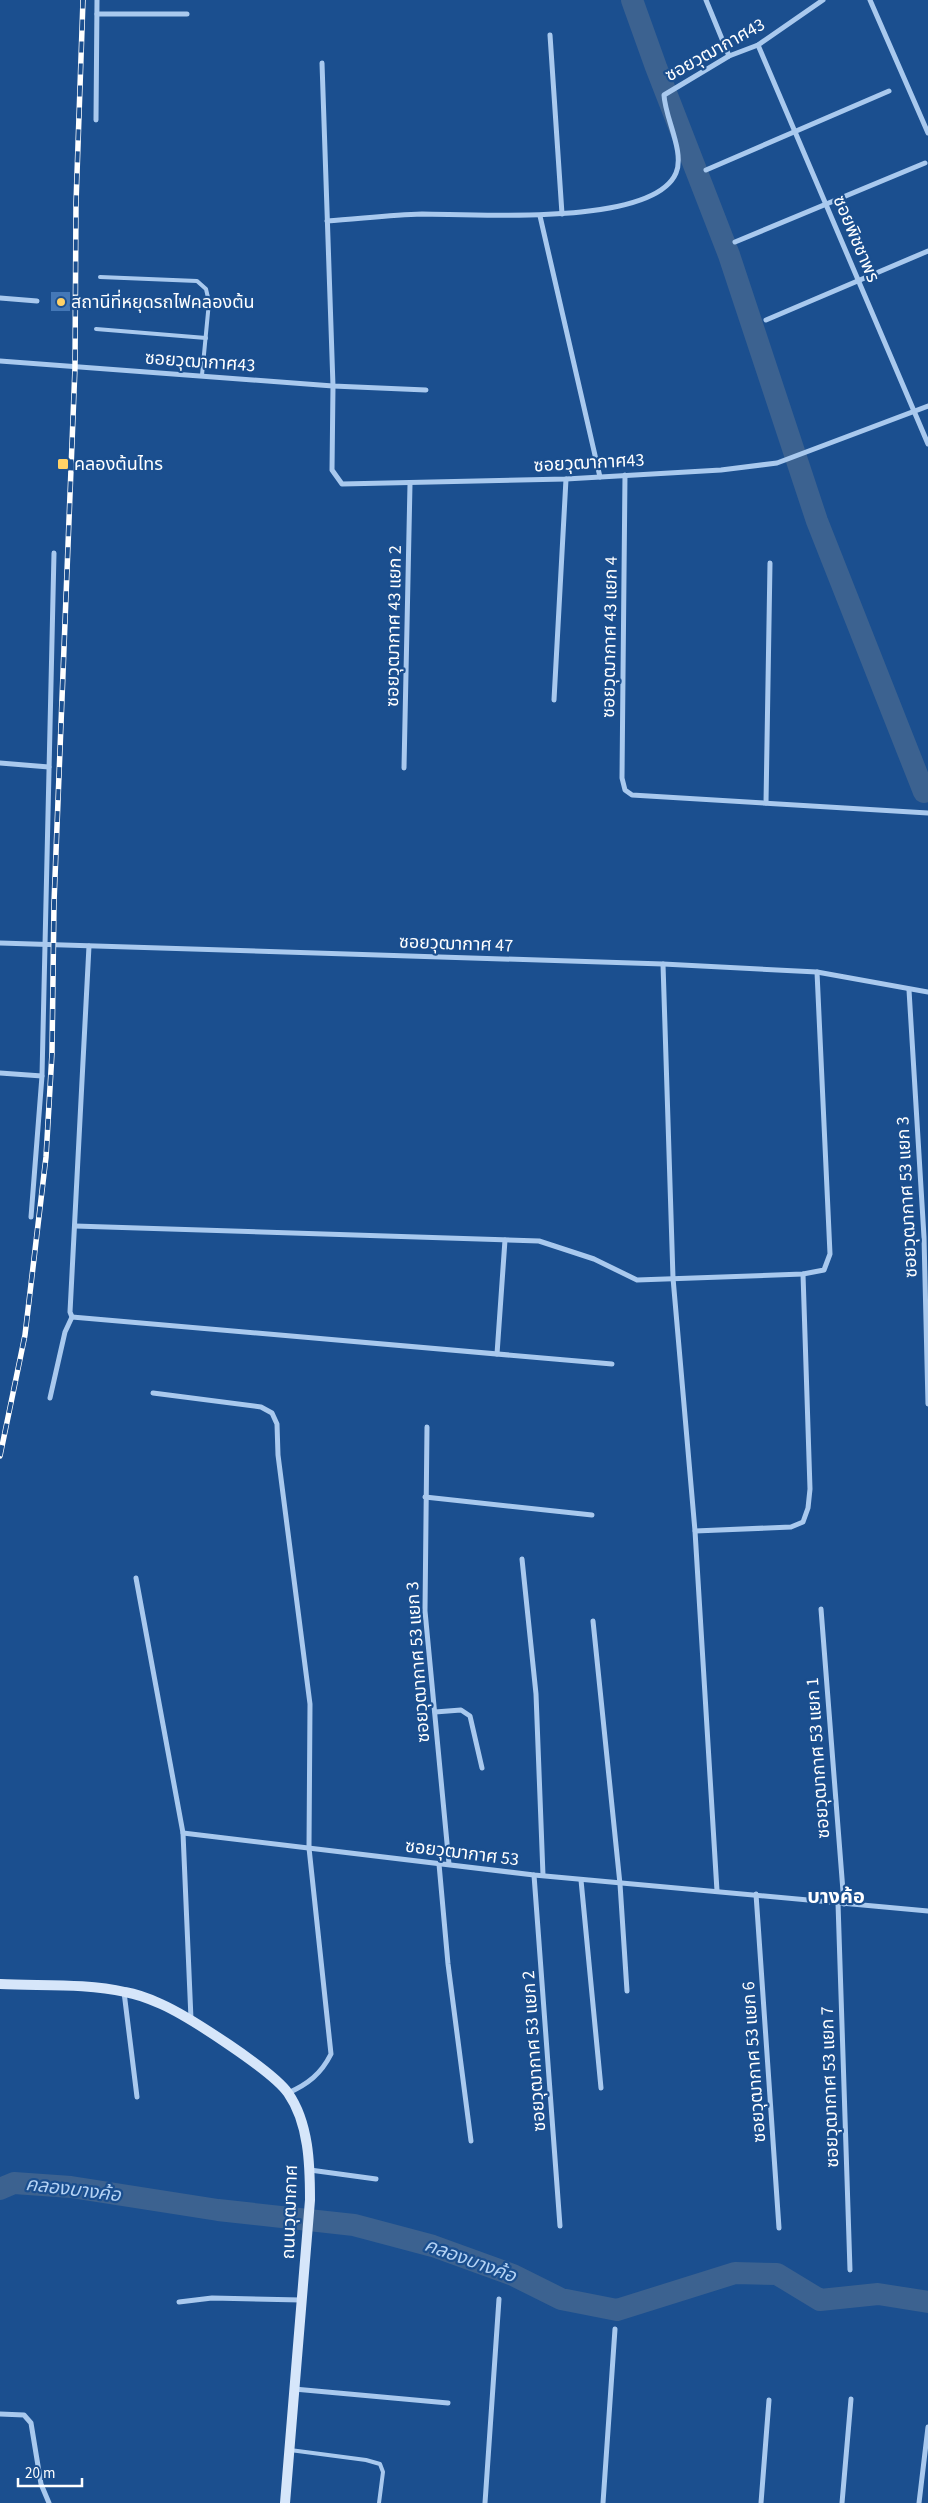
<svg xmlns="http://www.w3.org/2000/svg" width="928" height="2503" viewBox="0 0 928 2503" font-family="'Source Sans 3','Noto Sans Thai',sans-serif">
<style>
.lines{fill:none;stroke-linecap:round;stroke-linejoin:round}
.canal{stroke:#3c6290;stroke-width:22}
.building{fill:#4478b7}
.lane{stroke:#a9c9ee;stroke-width:4}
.street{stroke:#a9c9ee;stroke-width:5}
.secondary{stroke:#d6e6fa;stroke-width:10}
.rail-casing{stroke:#fff;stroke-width:5.5}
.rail{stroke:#1b4f8f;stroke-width:4;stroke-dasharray:11;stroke-linecap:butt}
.poi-dot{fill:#ffd166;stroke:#1b4f8f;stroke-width:2}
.labels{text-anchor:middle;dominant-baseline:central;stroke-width:4.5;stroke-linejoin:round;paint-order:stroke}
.street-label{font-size:18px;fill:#fff;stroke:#1b4f8f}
.poi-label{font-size:18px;fill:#fff;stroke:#1b4f8f;text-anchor:start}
.water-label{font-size:19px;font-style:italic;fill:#b5d3f5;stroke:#1b4f8f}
.quarter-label{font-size:20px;font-weight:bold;fill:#fff;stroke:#1b4f8f}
</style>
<rect width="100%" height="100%" fill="#1b4f8f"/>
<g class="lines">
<g class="canal">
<polyline points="632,0 656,67 729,255 817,521 924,792"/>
<polyline points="0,2189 14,2183 71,2187 218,2210 354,2225 433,2246 513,2275 561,2299 617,2310 735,2273 777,2274 820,2300 878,2294 928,2302"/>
</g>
</g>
<rect class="building" x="51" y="292" width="19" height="19"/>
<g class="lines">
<g class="lane">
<polyline points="100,277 197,281 206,289 209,302 202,375"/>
<polyline points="96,329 206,338"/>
<polyline points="290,2450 366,2460 380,2464 383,2472 379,2503"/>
</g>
<g class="street">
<polyline points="706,0 729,56"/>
<polyline points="870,0 928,133"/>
<polyline points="97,14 187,14"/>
<polyline points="550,35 562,214"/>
<polyline points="758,45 928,444"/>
<polyline points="322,63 333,386 332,470 342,484 566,479 721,470 777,463 928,406"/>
<polyline points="96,120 97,0"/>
<polyline points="706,170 889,91"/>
<polyline points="540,216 600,477"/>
<path d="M327 221C358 219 390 215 422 214 473 214 653 227 676 173 685 152 665 118 664 95L729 56 758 45 823 0"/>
<polyline points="735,242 925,163"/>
<polyline points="0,298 37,301"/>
<polyline points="766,320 928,251"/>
<polyline points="0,361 333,386 426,390"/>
<polyline points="625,475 622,778 625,790 632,795 928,813"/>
<polyline points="554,700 566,479"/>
<polyline points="0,763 49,767"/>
<polyline points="404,768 410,484"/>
<polyline points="766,803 770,563"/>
<polyline points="0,943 663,964 817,972 928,992"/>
<polyline points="663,964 673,1278 695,1531 717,1891"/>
<polyline points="909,990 924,1237 928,1404"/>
<polyline points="0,1073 42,1076"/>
<polyline points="31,1217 42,1076 54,553"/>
<polyline points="75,1226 539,1241 594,1259 637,1280 803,1274 824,1270 830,1254 817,972"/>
<polyline points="72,1317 612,1364"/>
<polyline points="497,1354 505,1240"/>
<path d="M153 1393 261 1407 272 1413 277 1424 278 1455 310 1704 309 1848 331 2054C321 2074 308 2084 288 2093"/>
<polyline points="50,1398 65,1332 72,1317 70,1312 89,946"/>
<polyline points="427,1427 425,1611 449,1864"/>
<polyline points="425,1497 592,1515"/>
<polyline points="695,1531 791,1527 803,1522 808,1508 810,1489 803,1274"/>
<polyline points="522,1559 536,1694 543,1875"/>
<polyline points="136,1578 183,1833 191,2019"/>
<polyline points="821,1609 844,1904"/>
<polyline points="593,1621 620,1884 627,1991"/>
<polyline points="435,1712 461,1710 470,1716 482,1768"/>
<polyline points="183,1833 534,1875 928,1911"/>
<polyline points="439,1864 448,1964 471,2141"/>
<polyline points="534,1875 560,2226"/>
<polyline points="581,1880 601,2088"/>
<polyline points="756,1894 779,2228"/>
<polyline points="838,1903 850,2270"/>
<polyline points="124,1992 137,2097"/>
<polyline points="310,2170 376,2179"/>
<polyline points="179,2302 212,2298 301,2300"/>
<polyline points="294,2389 448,2403"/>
<polyline points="0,2414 24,2415 31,2423 41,2484 49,2503"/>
<polyline points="485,2503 499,2299"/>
<polyline points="603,2503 615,2329"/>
<polyline points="761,2503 769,2400"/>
<polyline points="842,2503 851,2399"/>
<polyline points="919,2503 928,2427"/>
</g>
<path class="secondary" d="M0 1984C40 1986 87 1983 125 1992 137 1994 150 1999 161 2004 188 2016 273 2071 288 2093 309 2123 310 2165 310 2200L285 2503"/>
<defs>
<polyline id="rail" points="0,1456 25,1335 46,1157 52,1053 54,903 75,367 76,203 83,0"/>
</defs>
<use href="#rail" class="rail-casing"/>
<use href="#rail" class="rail"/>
</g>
<g class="poi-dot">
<circle cx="61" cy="302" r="5"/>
<rect x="57" y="458" width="12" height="12" rx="2.5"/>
</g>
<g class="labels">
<g class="street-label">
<text transform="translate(715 50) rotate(-29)">ซอยวุฒากาศ43</text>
<text transform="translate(856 239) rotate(67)">ซอยพิชชาพร</text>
<text transform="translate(200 362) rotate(4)">ซอยวุฒากาศ43</text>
<text transform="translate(589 463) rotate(-3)">ซอยวุฒากาศ43</text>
<text transform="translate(394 626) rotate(-89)">ซอยวุฒากาศ 43 แยก 2</text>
<text transform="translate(610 637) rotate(-89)">ซอยวุฒากาศ 43 แยก 4</text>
<text transform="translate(456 944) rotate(2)">ซอยวุฒากาศ 47</text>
<text transform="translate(907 1197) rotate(-93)">ซอยวุฒากาศ 53 แยก 3</text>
<text transform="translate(418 1662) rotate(-94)">ซอยวุฒากาศ 53 แยก 3</text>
<text transform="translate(818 1758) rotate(-94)">ซอยวุฒากาศ 53 แยก 1</text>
<text transform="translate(462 1853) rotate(7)">ซอยวุฒากาศ 53</text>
<text transform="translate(534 2051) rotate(-94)">ซอยวุฒากาศ 53 แยก 2</text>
<text transform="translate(754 2062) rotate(-94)">ซอยวุฒากาศ 53 แยก 6</text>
<text transform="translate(830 2087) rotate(-92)">ซอยวุฒากาศ 53 แยก 7</text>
<text transform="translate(290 2212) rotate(-88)">ถนนวุฒากาศ</text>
</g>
<g class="poi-label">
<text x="71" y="302">สถานีที่หยุดรถไฟคลองต้น</text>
<text x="74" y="464">คลองต้นไทร</text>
</g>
<g class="water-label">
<text transform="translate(73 2190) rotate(7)">คลองบางค้อ</text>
<text transform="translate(470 2261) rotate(20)">คลองบางค้อ</text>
</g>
<g class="quarter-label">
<text x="836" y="1897">บางค้อ</text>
</g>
</g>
<path d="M18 2478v8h64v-8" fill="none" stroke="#ffffff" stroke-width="2.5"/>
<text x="25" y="2478" font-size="15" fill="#ffffff" stroke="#1b4f8f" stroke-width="4" paint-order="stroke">20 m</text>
</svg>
